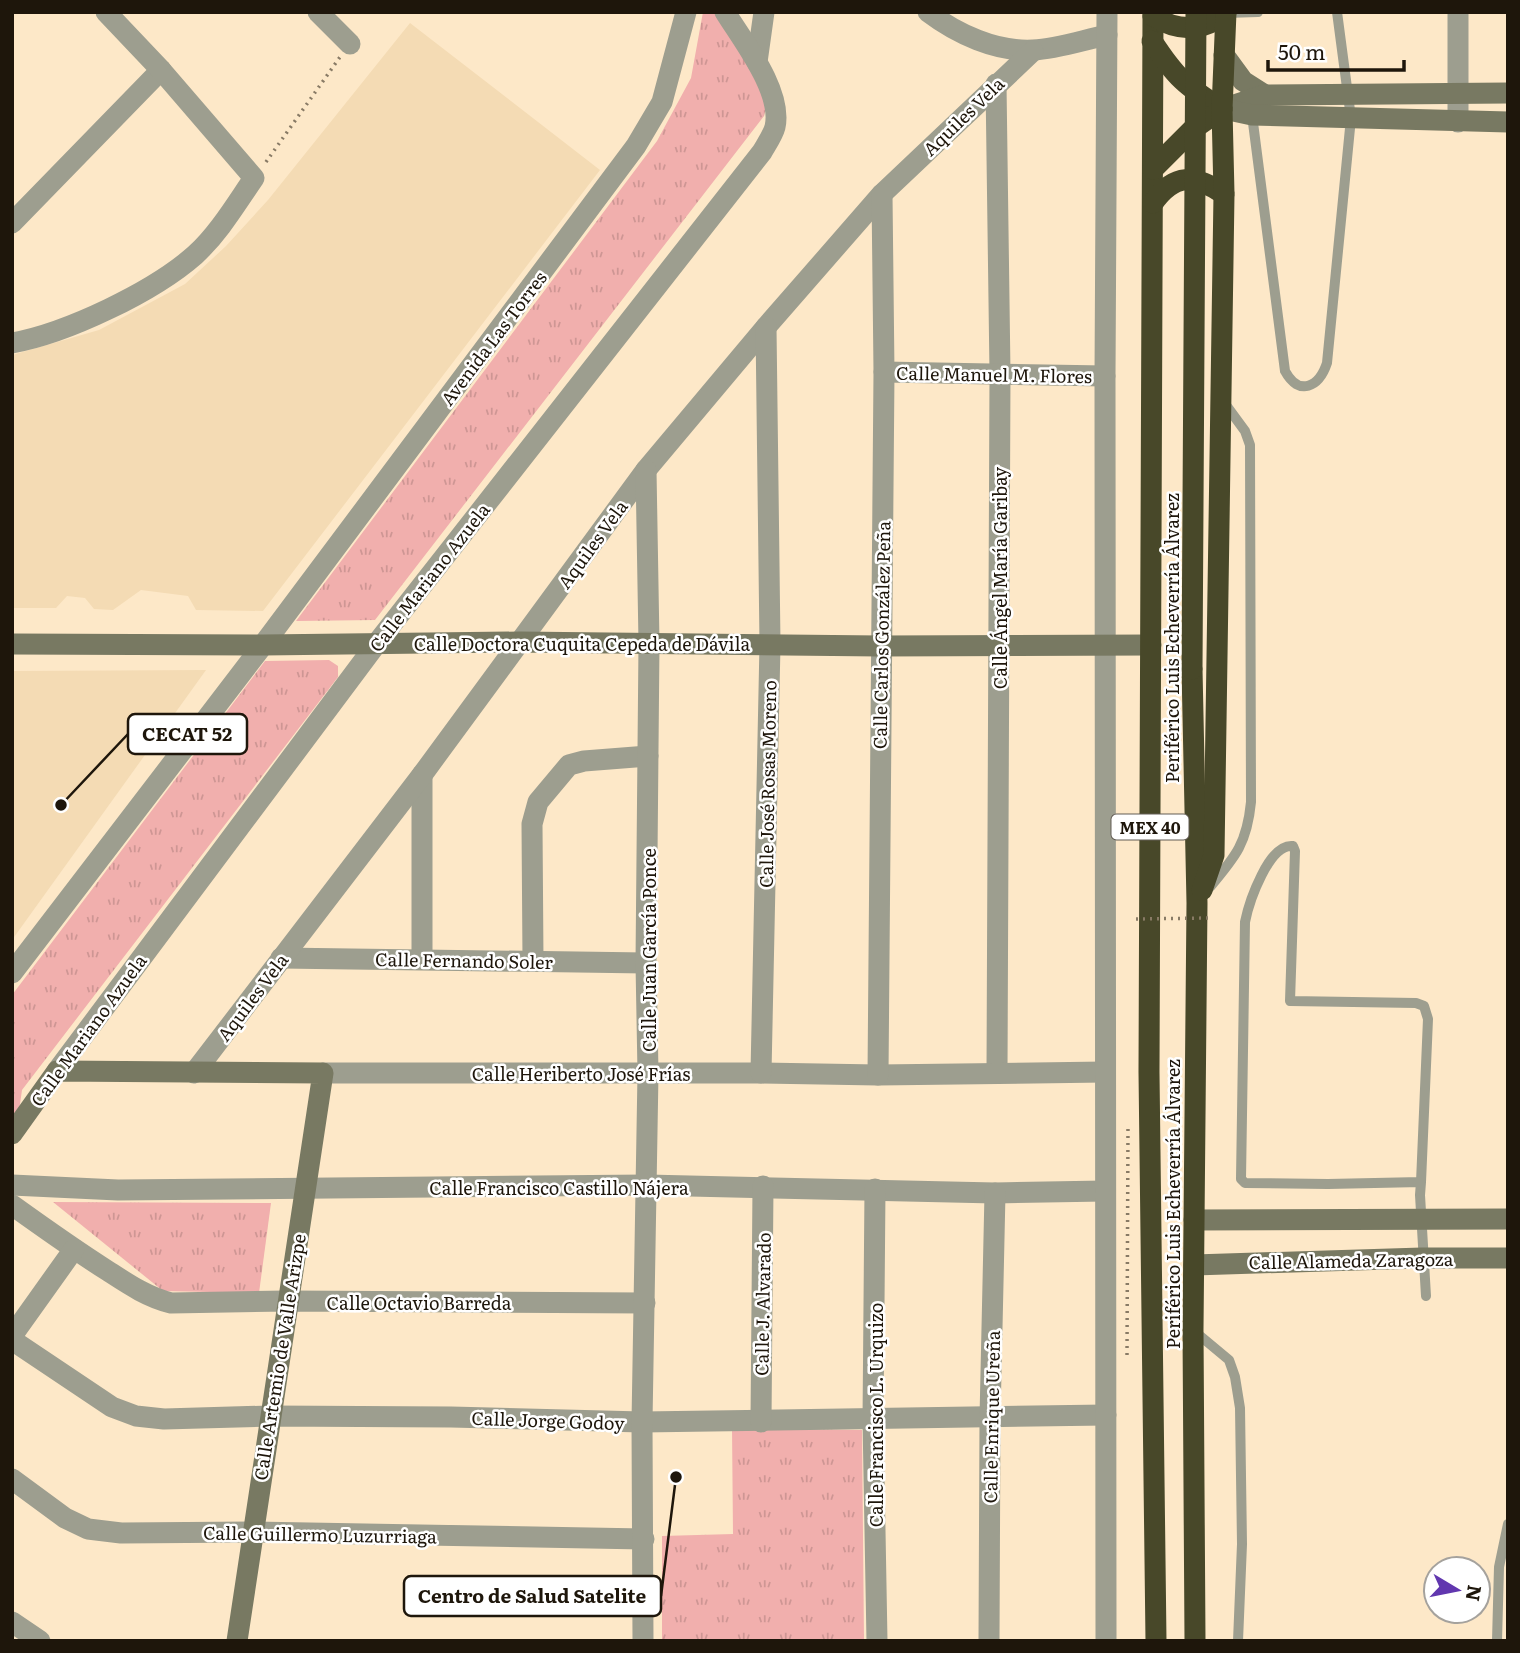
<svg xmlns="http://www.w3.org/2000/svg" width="1520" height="1653" viewBox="0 0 1520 1653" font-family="Literata,serif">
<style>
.built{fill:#f4dbb4}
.park{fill:url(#park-tufts)}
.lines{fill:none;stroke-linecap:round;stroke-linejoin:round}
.path{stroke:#887a65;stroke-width:3.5;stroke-dasharray:2 5;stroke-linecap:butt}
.lane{stroke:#9d9e8f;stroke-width:10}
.street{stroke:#9d9e8f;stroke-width:21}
.secondary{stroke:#787962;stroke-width:21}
.highway{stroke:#484829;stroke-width:21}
.path-bridge{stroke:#887a65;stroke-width:3.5;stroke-dasharray:2 5;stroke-linecap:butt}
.highway-bridge{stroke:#484829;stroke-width:21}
.labels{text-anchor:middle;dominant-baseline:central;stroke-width:5;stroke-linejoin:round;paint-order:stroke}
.shield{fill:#fff;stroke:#625c54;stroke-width:2}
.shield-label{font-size:16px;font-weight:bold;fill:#1e160b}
.street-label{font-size:18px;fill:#1e160b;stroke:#fff}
.leader{fill:none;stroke:#1e160b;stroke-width:2.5}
.callout-dot{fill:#1e160b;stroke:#fff;stroke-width:2.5}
.callout{fill:#fff;stroke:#1e160b;stroke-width:2.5}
.callout-label{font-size:19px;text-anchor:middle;font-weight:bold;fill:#1e160b}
</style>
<defs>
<pattern id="park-tufts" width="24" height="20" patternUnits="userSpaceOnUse" patternTransform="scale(1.75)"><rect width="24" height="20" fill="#f1afad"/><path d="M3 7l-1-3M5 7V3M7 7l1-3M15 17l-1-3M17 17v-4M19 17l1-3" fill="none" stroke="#ce9694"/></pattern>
</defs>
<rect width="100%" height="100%" fill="#fde8c8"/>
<g class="built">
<polygon points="410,23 600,170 263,611 196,610 188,596 141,590 113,610 94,609 85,598 67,596 56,608 12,608 12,355 99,330 185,284 226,246 268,200"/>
<polygon points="206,670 12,940 12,671"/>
</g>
<g class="park">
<polygon points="703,12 717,12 768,99 764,116 375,620 296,621 657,141 691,78"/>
<polygon points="329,660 338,666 338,677 22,1090 19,1111 12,1121 12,995 265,661"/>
<polygon points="53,1202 271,1203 259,1293 163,1291"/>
<polygon points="732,1428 862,1430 864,1641 662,1641 662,1536 733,1534"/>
</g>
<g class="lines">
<g class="path">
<polyline points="266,162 340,57"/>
<polyline points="1127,1355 1128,1125"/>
</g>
<g class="lane">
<polyline points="1226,13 1258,12"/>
<path d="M1252 115 1285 371C1299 397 1319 387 1327 363L1351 118 1337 12"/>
<path d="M1210 887C1236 856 1247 843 1251 802L1250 445 1245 431 1223 401"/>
<path d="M1421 1182 1328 1184 1245 1183 1241 1179 1245 922C1249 902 1269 843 1293 846L1295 851 1290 1001 1416 1003 1424 1006 1428 1019 1421 1182 1420 1195 1426 1296"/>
<polyline points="1193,1330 1229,1360 1235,1377 1240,1408 1242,1544 1238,1641"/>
<polyline points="1497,1641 1499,1567 1508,1524"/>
</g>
<g class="street">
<polyline points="318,12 350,44"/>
<path d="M928 12C957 34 996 52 1033 50 1057 49 1083 40 1107 35"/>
<polyline points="757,62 764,12"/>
<polyline points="996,84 1000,373 997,1072"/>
<polyline points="1458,122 1458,12"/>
<polyline points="12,223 161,70"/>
<path d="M12 343C67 333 153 292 195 255 219 233 236 204 254 178L161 70 106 12"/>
<polyline points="884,372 1105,376"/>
<polyline points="422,775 422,959"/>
<polyline points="281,958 646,963"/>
<polyline points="533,961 532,824 538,802 569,765 584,761 648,756"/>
<polyline points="12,973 263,645 636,146 662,102 686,12"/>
<path d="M57 1071 377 643 762 152C766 145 773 135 775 127 783 92 743 41 725 12"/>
<polyline points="194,1073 422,775 646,470 766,327 882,194 1033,51"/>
<polyline points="323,1073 761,1073 878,1075 1105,1072"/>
<polyline points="761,1073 770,644 766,327"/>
<polyline points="878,1075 884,372 882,194"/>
<polyline points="12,1185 118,1190 647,1185 995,1193 1105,1191"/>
<polyline points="875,1189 873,1420 877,1641"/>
<path d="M12 1205C44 1228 75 1250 108 1271 128 1284 147 1297 171 1303L287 1301 645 1303"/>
<polyline points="12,1336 74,1249"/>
<polyline points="12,1340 112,1407 136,1416 164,1419 269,1416 451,1417 642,1422 1106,1415"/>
<polyline points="761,1422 763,1186"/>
<polyline points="12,1479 65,1518 88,1529 121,1533 252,1532 644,1539"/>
<polyline points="12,1622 40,1641"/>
<polyline points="643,1641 642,1422 648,1073 646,963 649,643 646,470"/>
<polyline points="989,1641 990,1418 995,1193"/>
<polyline points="1106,1641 1105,376 1107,12"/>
</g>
<g class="secondary">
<polyline points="1224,55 1243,81 1265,95"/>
<polyline points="1222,109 1265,95 1508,93"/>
<polyline points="1224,109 1252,115 1508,122"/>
<polyline points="12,644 263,645 520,642 880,646 1151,645"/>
<polyline points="12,1134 57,1071 323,1073 237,1641"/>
<polyline points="1194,1220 1508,1219"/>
<polyline points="1194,1265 1422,1258 1508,1258"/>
</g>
<g class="highway">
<polyline points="1153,12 1149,1072 1156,1641"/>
<path d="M1153 16C1178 32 1203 32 1226 13"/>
<path d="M1152 41C1176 78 1186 86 1222 109"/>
<polyline points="1153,169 1192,130 1222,109"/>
<path d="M1153 203C1174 173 1195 174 1224 194"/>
<polyline points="1192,669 1197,903 1193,1330 1195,1641"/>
<polyline points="1202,890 1214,855 1224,194 1222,109 1226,12"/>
</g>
<polyline class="path-bridge" points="1136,919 1208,918"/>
<polyline class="highway-bridge" points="1192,669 1196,12"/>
</g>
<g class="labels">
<rect class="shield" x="1111.5" y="814.5" width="77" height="25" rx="5"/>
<g class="shield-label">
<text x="1150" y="827">MEX 40</text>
</g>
<g class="street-label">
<text transform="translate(963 116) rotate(-44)">Aquiles Vela</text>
<text transform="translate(493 338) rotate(-53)">Avenida Las Torres</text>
<text transform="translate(994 374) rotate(1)">Calle Manuel M. Flores</text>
<text transform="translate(592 544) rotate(-54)">Aquiles Vela</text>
<text transform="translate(429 577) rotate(-52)">Calle Mariano Azuela</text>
<text transform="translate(999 578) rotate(-90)">Calle Ángel María Garibay</text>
<text transform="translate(881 635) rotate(-89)">Calle Carlos González Peña</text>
<text transform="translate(1171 638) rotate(-90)">Periférico Luis Echeverría Álvarez</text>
<text x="582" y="643">Calle Doctora Cuquita Cepeda de Dávila</text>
<text transform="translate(767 784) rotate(-89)">Calle José Rosas Moreno</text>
<text transform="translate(648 950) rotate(-90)">Calle Juan García Ponce</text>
<text transform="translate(464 960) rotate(1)">Calle Fernando Soler</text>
<text transform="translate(252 997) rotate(-53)">Aquiles Vela</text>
<text transform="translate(88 1030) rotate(-54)">Calle Mariano Azuela</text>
<text x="581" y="1073">Calle Heriberto José Frías</text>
<text x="559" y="1187">Calle Francisco Castillo Nájera</text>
<text transform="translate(1172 1204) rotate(-90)">Periférico Luis Echeverría Álvarez</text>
<text transform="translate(1351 1260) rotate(-1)">Calle Alameda Zaragoza</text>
<text x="419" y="1302">Calle Octavio Barreda</text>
<text transform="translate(762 1304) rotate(-89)">Calle J. Alvarado</text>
<text transform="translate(279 1357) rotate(-81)">Calle Artemio de Valle Arizpe</text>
<text transform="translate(875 1415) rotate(-90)">Calle Francisco L. Urquizo</text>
<text transform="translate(991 1417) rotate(-89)">Calle Enrique Ureña</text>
<text transform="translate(548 1420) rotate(2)">Calle Jorge Godoy</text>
<text transform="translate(320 1534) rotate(1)">Calle Guillermo Luzurriaga</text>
</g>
</g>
<path class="leader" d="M61 805L128 734M676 1477L661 1596"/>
<g class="callout-dot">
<circle cx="61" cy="805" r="7"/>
<circle cx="676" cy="1477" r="7"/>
</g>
<g class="callout">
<rect x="128" y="714" width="119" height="40" rx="7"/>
<rect x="404" y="1576" width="257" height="40" rx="7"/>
</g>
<g class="callout-label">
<text x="187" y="741">CECAT 52</text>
<text x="532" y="1603">Centro de Salud Satelite</text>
</g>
<rect width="1520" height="1653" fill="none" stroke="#1e160b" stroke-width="28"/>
<g transform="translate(1457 1590) rotate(100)"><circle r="33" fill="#ffffff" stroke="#a5a29d" stroke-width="2"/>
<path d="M0-5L12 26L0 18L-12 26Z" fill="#6137af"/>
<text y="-10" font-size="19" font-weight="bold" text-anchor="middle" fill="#1e160b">N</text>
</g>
<path d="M1268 60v10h136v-10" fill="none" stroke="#1e160b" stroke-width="3.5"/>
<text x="1278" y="60" font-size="21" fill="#1e160b" stroke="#ffffff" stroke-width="5" paint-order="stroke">50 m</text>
</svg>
